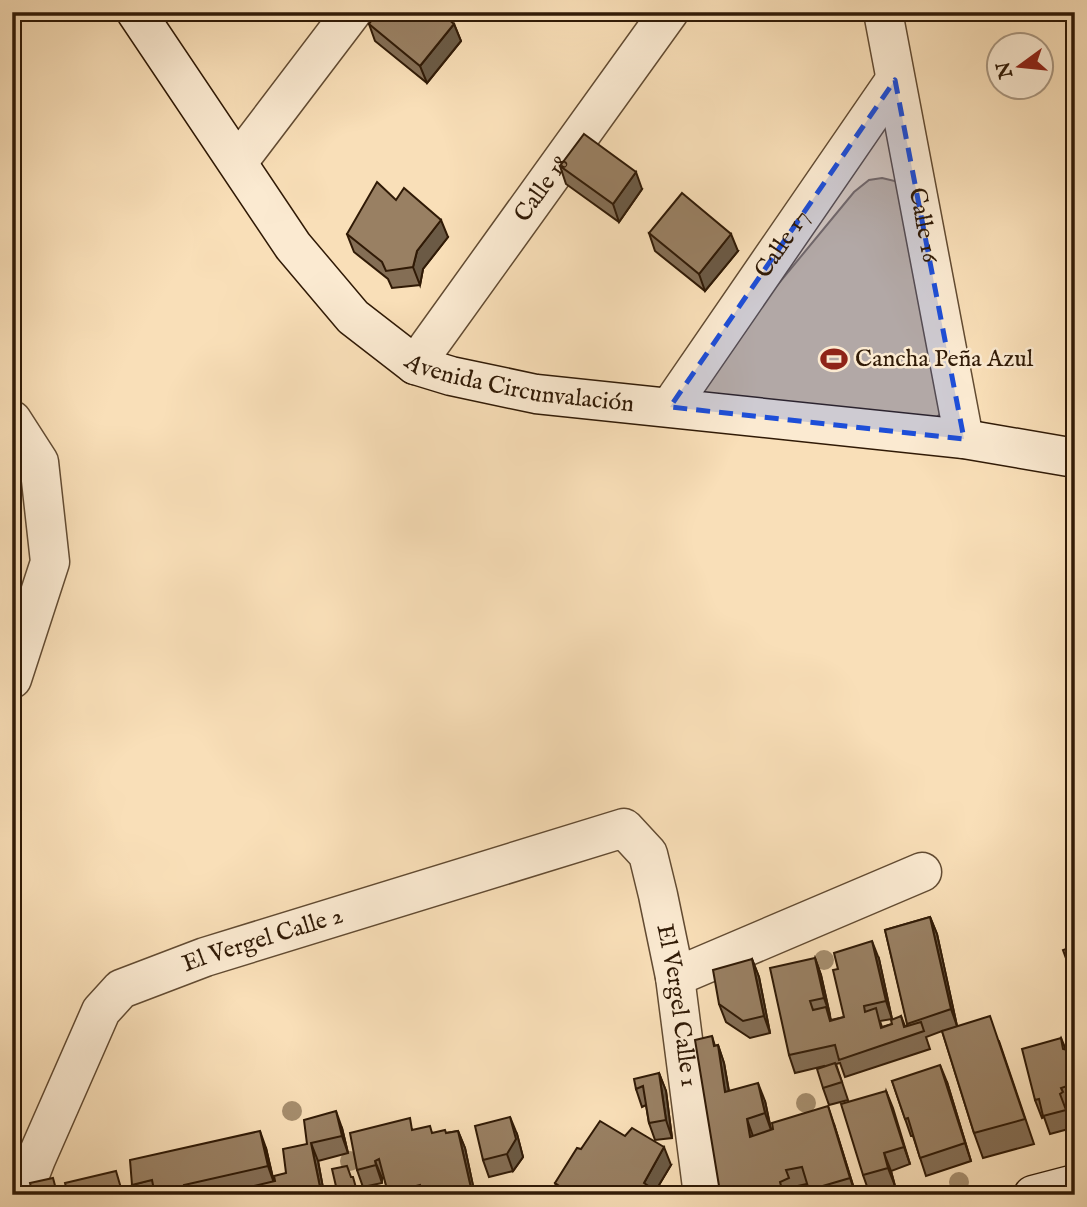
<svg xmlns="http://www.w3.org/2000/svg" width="1087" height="1207" viewBox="0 0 1087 1207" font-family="'IM FELL English',serif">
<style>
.green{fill:#d7be9a;stroke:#846c50;stroke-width:2}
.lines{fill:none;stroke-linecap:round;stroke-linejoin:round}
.street-casing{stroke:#624b32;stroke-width:41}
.secondary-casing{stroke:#301a06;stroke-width:41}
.street{stroke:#fbead1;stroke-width:38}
.secondary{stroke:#fbead1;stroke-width:38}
.tree{fill:#a68e6e}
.wall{fill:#846e55;stroke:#301a06;stroke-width:2}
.shaded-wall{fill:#6b5a45;stroke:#301a06;stroke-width:2}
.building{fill:#998063;stroke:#301a06;stroke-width:2}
.marked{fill:#1d4ed8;fill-opacity:0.2;stroke:#1d4ed8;stroke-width:5;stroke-dasharray:14 9;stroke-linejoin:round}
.labels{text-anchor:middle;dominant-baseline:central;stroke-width:5;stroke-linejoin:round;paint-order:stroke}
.street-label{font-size:24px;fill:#301a06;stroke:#fbead1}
.poi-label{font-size:24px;fill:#301a06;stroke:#fbead1;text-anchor:start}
</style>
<rect width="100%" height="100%" fill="#f9dfb8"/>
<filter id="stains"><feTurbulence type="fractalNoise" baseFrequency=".00286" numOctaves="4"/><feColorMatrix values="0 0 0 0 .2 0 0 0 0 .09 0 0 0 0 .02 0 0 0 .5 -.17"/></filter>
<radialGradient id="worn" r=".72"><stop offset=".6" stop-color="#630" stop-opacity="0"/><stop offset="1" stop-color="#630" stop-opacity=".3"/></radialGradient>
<polygon class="green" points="882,178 899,182 942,412 935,419 708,399 701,388 705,373 854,192 869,180"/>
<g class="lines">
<defs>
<g id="street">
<path id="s1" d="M883 12 964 439"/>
<polyline points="238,162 352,12"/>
<path id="s2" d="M415 365 669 12"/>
<path id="s3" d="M670 407 895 80"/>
<polyline points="12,420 39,462 50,562 12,679"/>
<polyline points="675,977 922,872"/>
<path id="s4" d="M22 1195 36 1159 101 1011 121 989 205 957 624 828 648 854 658 895 675 977 703 1195"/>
</g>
<g id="secondary">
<path id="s5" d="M136 12 293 246 353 317 415 365 451 376 536 394 964 439 1075 458"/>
<polyline points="1033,1195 1075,1184"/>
</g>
</defs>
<use href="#street" class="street-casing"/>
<use href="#secondary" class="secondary-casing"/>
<use href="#street" class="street"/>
<use href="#secondary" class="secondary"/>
</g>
<g class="tree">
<circle cx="824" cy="960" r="10"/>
<circle cx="806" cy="1103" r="10"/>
<circle cx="292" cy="1111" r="10"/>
<circle cx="350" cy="1161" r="10"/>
<circle cx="959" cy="1182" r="10"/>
</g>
<g class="wall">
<polygon points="369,24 454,24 461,41 427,83 375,41"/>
<polygon points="560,166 642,189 619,222 566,184"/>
<polygon points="396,200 448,237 423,269 420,285 392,288 388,279 354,252 347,234"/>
<polygon points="649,233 738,251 705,291 655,251"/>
<polygon points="930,917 937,934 957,1026 999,1041 1034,1144 983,1158 974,1133 942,1031 926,1037 930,1049 845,1077 840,1063 836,1064 848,1100 829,1105 823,1088 824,1066 795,1073 789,1055 815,958 821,975 831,1020 844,1017 879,959 892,1019 880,1021 882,1027 892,1024 901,1016 905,1026 908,1026 885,930"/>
<polygon points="752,959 759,977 770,1033 750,1038 726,1022 719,1004"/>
<polygon points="712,1036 715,1046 718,1045 724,1063 729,1091 765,1101 771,1129 834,1124 856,1195 811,1195 807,1184 793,1187 795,1195 721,1195"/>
<polygon points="1061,1038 1066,1050 1067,1050 1075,1049 1075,1119 1070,1105 1068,1105 1069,1110 1066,1111 1072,1128 1050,1134 1044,1117 1042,1118 1035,1100"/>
<polygon points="659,1073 666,1091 672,1138 655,1140 649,1123 646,1105 642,1107 636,1089"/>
<polygon points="892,1081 947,1082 971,1161 926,1176 913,1136 911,1136"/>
<polygon points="886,1091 910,1164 891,1171 895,1186 869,1192 863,1175"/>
<polygon points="342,1128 348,1153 318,1161 323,1188 325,1195 135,1195 132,1185 266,1148 274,1182 286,1173 307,1144"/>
<polygon points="414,1130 433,1133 446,1133 458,1131 465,1148 475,1195 389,1195 384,1177 382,1178 382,1183 363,1187 357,1170"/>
<polygon points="517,1134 523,1157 513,1171 489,1177 483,1160"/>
<polygon points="671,1165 653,1195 559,1195 555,1183"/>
</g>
<g class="shaded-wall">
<polygon points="454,24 461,41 427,83 420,66"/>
<polygon points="636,172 642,189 619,222 613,204"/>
<polygon points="441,220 448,237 423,269 420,285 413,267 417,251"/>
<polygon points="731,234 738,251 705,291 699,274"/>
<polygon points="930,917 937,934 957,1026 951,1009"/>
<polygon points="872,941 879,959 892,1019 886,1001"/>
<polygon points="815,958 821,975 830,1015 824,998"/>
<polygon points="752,959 759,977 770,1033 764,1016"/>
<polygon points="718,1045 724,1063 732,1110 725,1092"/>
<polygon points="940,1065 947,1082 971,1161 965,1143"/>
<polygon points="659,1073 666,1091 672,1138 666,1120"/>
<polygon points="758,1083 765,1101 771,1130 765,1113"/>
<polygon points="886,1091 893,1108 910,1164 904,1147"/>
<polygon points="828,1106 834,1124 856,1195 850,1178"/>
<polygon points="336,1111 342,1128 348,1153 342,1136"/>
<polygon points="510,1117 517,1134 523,1157 513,1171 507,1154"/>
<polygon points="747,1119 753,1136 750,1137"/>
<polygon points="260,1131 266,1148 274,1183 268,1166"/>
<polygon points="458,1131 465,1148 475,1195 474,1195 471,1188"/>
<polygon points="311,1143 318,1161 323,1188 325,1195 324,1195 320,1187"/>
<polygon points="664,1147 671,1165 653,1195 645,1195 644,1183"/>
<polygon points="884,1153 891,1171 895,1186 888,1168"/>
<polygon points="375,1161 382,1178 382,1183 376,1165"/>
</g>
<g class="building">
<polygon points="378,12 440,12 454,24 420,66 369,24"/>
<polygon points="584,134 636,172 613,204 560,166"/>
<polygon points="377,182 396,200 404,188 441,220 417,251 413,267 386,271 382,262 347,234"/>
<polygon points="682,193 731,234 699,274 649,233"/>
<polygon points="930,917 951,1009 907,1024 885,930"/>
<polygon points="872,941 886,1001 864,1006 865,1012 876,1008 881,1028 892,1024 891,1020 901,1016 904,1027 921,1022 924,1031 839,1060 835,1045 789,1055 770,968 815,958 824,998 810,1001 813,1010 826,1007 830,1021 844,1017 833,970 838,969 834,953"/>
<polygon points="1075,946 1075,983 1063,950"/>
<polygon points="752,959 764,1016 743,1021 719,1004 713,970"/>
<polygon points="990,1016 1025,1119 974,1133 942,1031"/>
<polygon points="712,1036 714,1046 718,1045 725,1092 758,1083 765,1113 747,1119 750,1137 773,1129 772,1123 828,1106 850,1178 809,1190 802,1167 786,1170 789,1178 780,1182 783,1193 778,1195 753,1195 752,1193 743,1195 727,1195 726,1192 720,1192 695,1040"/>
<polygon points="1061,1038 1063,1049 1067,1050 1075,1049 1075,1110 1074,1107 1071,1108 1067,1086 1061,1088 1063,1092 1060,1094 1066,1110 1043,1116 1039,1099 1035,1100 1022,1049"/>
<polygon points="835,1063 842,1082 823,1088 817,1069"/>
<polygon points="940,1065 965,1143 920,1158 908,1118 905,1119 892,1081"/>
<polygon points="659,1073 666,1120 649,1123 643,1086 636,1089 634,1079"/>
<polygon points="886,1091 904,1147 884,1153 888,1168 863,1175 841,1104"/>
<polygon points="336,1111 342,1136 311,1143 320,1187 322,1187 324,1195 224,1195 224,1193 275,1181 274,1176 286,1173 283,1149 307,1144 304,1120"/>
<polygon points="510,1117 516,1139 507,1154 483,1160 475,1126"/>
<polygon points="410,1118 412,1130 430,1126 432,1133 445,1130 446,1133 458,1131 471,1188 444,1195 422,1195 420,1185 388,1193 379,1159 375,1161 376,1165 357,1170 350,1133"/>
<polygon points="600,1121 625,1136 632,1128 664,1147 644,1183 650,1187 645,1195 572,1195 555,1183 577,1148 581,1149"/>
<polygon points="260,1131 268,1166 184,1185 186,1195 155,1195 152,1180 132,1185 130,1160"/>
<polygon points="347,1166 351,1177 353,1177 358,1195 338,1195 332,1169"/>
<polygon points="116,1171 123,1195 68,1195 65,1183"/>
<polygon points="53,1178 57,1193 50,1195 33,1195 30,1183"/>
</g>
<path class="marked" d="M895 80 964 439 670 407Z"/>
<defs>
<symbol id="stadium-bare" viewBox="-9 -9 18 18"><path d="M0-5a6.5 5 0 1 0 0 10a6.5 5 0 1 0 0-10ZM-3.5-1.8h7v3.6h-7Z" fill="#8f2418" stroke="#fbead1" stroke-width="2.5" paint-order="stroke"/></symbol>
</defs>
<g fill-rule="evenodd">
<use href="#stadium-bare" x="815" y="340" width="38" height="38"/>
</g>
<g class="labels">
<g class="street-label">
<text stroke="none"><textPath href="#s2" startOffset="217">Calle 18</textPath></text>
<text stroke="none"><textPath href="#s1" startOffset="217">Calle 16</textPath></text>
<text stroke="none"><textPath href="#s3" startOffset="198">Calle 17</textPath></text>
<text stroke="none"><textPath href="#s5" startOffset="560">Avenida Circunvalación</textPath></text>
<text stroke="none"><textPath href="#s4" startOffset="380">El Vergel Calle 2</textPath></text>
<text stroke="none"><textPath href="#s4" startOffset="948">El Vergel Calle 1</textPath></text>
</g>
<g class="poi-label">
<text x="855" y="359">Cancha Peña Azul</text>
</g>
</g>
<rect width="1087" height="1207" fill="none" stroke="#f9dfb8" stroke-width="42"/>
<rect x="14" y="14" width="1059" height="1179" fill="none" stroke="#301a06" stroke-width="3.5"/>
<rect x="21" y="21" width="1045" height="1165" fill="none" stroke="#301a06" stroke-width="2"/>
<g transform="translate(1020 66) rotate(255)"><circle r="33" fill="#fbead1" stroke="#aa9780" stroke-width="2"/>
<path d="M0-5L12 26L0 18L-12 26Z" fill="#8f2418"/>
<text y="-10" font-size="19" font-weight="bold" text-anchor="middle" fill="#301a06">N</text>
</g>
<rect width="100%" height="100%" filter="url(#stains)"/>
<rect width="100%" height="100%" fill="url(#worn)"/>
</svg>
